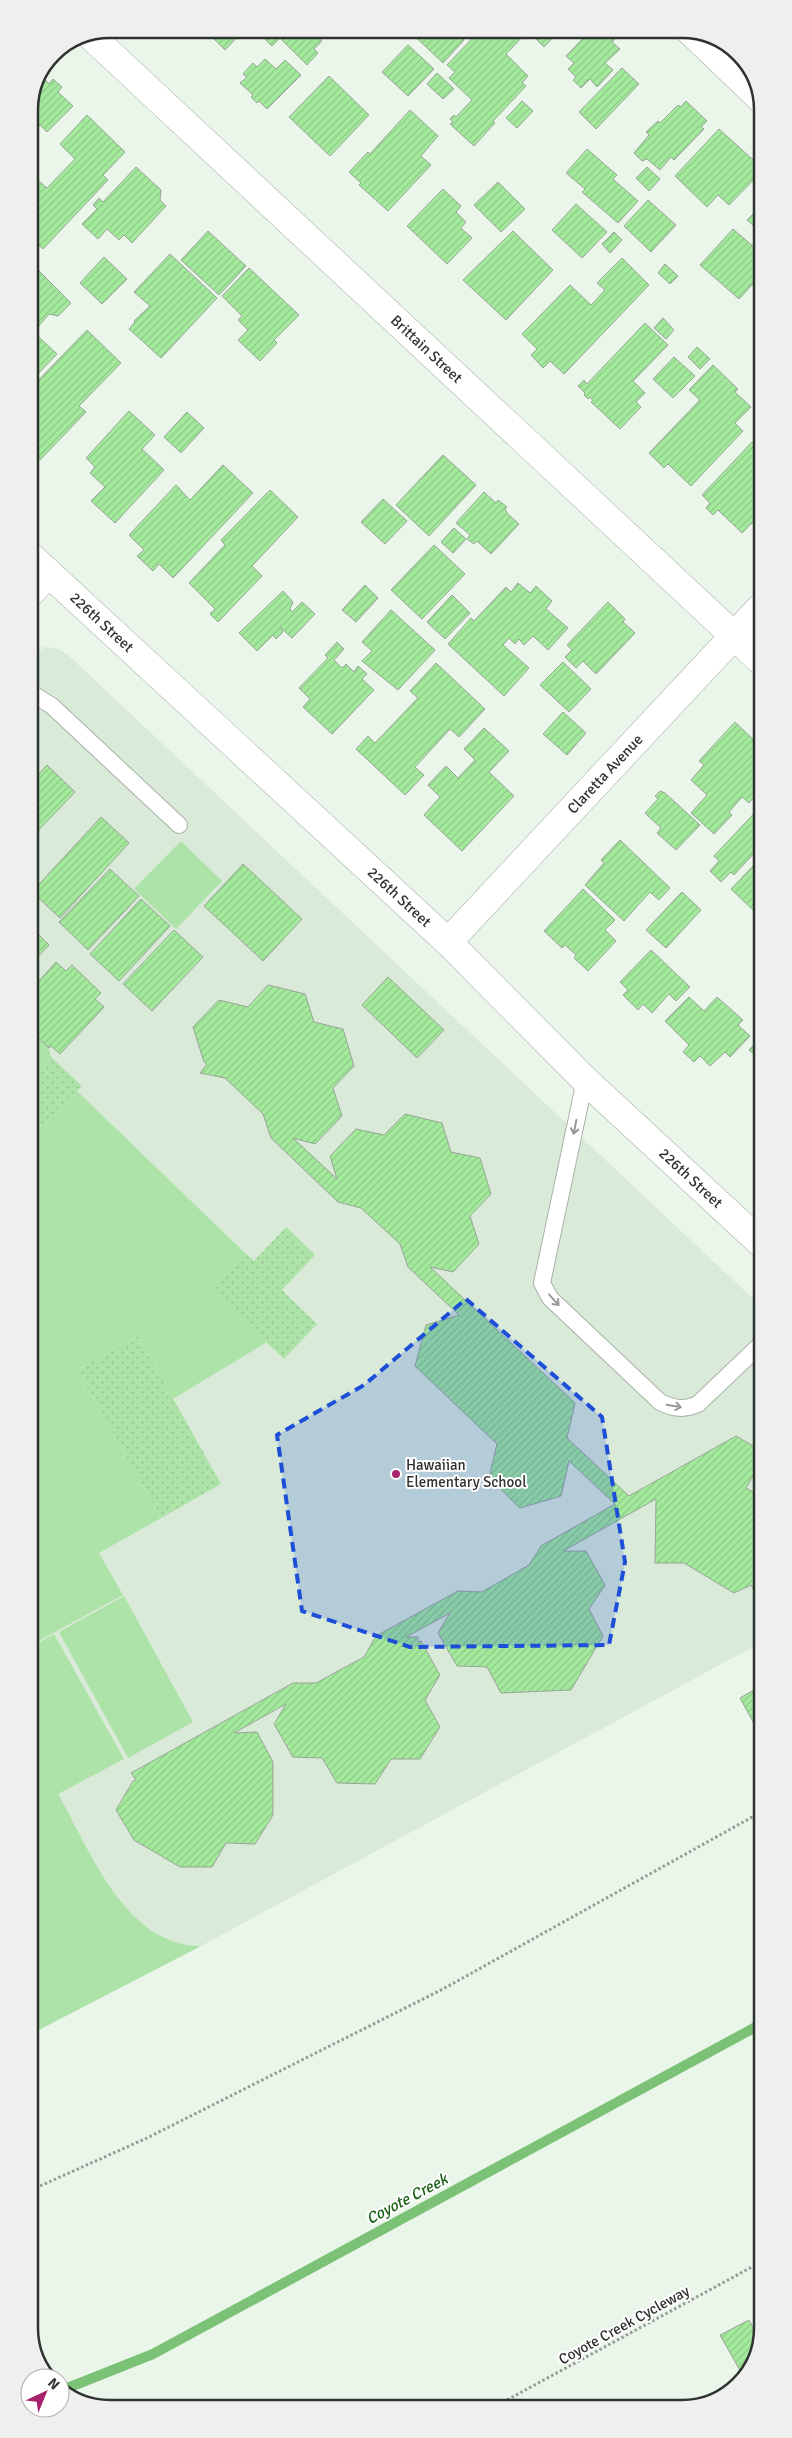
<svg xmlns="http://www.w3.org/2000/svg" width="792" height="2438" viewBox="0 0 792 2438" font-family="Signika,sans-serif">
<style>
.built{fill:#daead9}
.grass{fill:url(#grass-dots)}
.pitch{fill:#ade3a8}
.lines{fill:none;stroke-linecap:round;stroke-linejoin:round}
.stream{stroke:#7cc276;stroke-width:10}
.building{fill:url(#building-hatch);stroke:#9aa499}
.lane-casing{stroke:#a7b1a6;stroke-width:18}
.street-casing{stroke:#a7b1a6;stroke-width:29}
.path{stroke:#959d95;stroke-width:3;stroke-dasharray:2.5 2.5;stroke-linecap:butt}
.lane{stroke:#fff;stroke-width:16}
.street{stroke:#fff;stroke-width:28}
.oneway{stroke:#979997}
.marked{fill:#1d4ed8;fill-opacity:0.2;stroke:#1d4ed8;stroke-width:4;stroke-dasharray:10 6;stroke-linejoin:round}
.poi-dot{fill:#a7226b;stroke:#fff;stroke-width:2}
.labels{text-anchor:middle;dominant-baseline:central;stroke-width:4;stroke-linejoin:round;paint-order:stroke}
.street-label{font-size:15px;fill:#2f332f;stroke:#fff}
.poi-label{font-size:15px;fill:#2f332f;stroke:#fff;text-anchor:start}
.water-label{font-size:16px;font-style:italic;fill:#1a6017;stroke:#fff}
.rim{fill:none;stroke:#2f332f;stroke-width:2.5}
</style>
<defs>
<pattern id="grass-dots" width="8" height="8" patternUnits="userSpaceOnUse" patternTransform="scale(1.25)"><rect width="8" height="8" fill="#ade3a8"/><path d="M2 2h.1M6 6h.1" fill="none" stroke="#95c391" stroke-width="1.8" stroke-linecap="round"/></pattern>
<pattern id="building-hatch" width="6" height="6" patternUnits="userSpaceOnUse" patternTransform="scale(1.25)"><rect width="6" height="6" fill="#a3ea9c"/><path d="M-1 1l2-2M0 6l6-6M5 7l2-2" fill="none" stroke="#8dc987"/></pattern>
</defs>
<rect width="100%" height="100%" fill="#ebf6ea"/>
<polygon class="built" points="44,647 56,648 67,654 762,1307 762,1642 201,1946 31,2034 30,658"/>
<g class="grass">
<polygon points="51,1057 82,1086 30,1140 30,1079"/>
<polygon points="286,1227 315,1255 282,1290 317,1324 284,1359 211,1289 245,1253 254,1261"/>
<polygon points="138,1336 221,1484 161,1518 77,1370"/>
</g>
<g class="pitch">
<polygon points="181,841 222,881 176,929 134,889"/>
<polygon points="30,1030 49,1048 51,1057 30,1079"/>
<polygon points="77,1091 245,1253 211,1289 267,1342 173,1399 138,1336 77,1370 161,1518 99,1553 123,1595 31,1645 30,1140"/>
<polygon points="124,1596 193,1722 128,1758 59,1632"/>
<path d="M54 1634 124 1759 58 1794C90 1850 125 1946 201 1946L31 2034V1647Z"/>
</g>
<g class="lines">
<polyline class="stream" points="60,2391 153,2354 763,2023"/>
</g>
<g class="building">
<polygon points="204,29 245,29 225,50"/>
<polygon points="265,29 317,29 313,33 322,41 314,49 318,53 307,65 280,38 272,46 260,34"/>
<polygon points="407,29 453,29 464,40 443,63"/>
<polygon points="481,29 561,29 544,47 528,31 506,54 528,76 522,83 526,86 493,121 495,123 474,146 450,124 453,122 450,119 454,115 456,117 472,100 449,78 455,72 447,65"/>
<polygon points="592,29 598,29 602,32 605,29 612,29 618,35 612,42 620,49 605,63 613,70 597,87 590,79 581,88 573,80 576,77 568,69 574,63 566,56"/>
<polygon points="408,45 434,69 408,96 382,72"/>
<polygon points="265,59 276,69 285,60 301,75 267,109 259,101 257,103 251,97 253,95 240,83 247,77 243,74 253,63 257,67"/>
<polygon points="622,68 639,84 596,129 579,112"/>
<polygon points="437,73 454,89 443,99 427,84"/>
<polygon points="42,76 49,84 53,79 62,87 58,92 73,106 47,132 40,125 36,129 29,123 29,104"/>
<polygon points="329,76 369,115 330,156 289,117"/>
<polygon points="522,101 533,111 517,128 506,118"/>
<polygon points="686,101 707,121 701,127 704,129 674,160 671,157 660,170 647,159 642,161 634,153 649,135 646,132 658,121 660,123 678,105 681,107"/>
<polygon points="410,110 438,136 421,156 431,165 388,211 359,185 361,183 349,172 368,152 370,154"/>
<polygon points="87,115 125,152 103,175 108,180 43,249 29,236 29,172 47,188 75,159 60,144"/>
<polygon points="719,129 761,167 761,172 729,205 718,195 707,207 675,176"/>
<polygon points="587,149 617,175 613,179 638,201 618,223 582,192 585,189 566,173"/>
<polygon points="136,167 161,190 160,200 166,206 132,243 124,235 119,240 107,229 98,239 82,224 97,209 93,205 99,198 103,202"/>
<polygon points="647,167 660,179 649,191 636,178"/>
<polygon points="498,182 525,209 501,232 474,205"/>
<polygon points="443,189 461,206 456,212 466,222 461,228 472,238 447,264 407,226"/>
<polygon points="648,200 676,225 651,252 624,226"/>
<polygon points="576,204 607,232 582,258 552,230"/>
<polygon points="761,206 761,232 747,220"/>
<polygon points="733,229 761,253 761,275 739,299 700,265"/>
<polygon points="208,231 246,266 219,295 181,260"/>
<polygon points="513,231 553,270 506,320 463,280"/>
<polygon points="614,232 622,240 610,253 602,244"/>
<polygon points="170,254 217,298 161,358 129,329 135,322 134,321 150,306 134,292"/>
<polygon points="104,257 127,279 102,304 80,283"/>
<polygon points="622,258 649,285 564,374 550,361 543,368 531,355 537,349 522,334 570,285 591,305 605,290 597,283"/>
<polygon points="665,264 678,276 670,284 658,273"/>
<polygon points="35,267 71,303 58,316 49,314 37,328 29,321 29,273"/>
<polygon points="249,268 299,315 274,340 277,343 260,361 238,340 248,330 238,320 242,316 222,296"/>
<polygon points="663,318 674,330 666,339 654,328"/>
<polygon points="645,323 668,345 633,381 645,393 636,402 641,407 620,429 591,402 593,400 589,397 588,399 584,395 585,393 578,386 584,380 587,384"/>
<polygon points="29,328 57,354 29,383"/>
<polygon points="87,330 121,363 79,406 86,412 40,460 31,452 29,453 29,390"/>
<polygon points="697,347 710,359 700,369 688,357"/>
<polygon points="674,357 695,376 673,398 653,379"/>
<polygon points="713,365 738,389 735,392 751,407 735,423 743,431 691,486 668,464 664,468 649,453 700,400 689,390"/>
<polygon points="129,411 155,435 142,449 164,470 115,523 91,501 105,487 90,473 95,467 86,458"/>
<polygon points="187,412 204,428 181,453 164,437"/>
<polygon points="752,442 761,450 761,514 742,533 718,510 713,515 706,508 710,503 702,495"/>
<polygon points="443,455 476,485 429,536 396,505"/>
<polygon points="223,465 253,493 173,578 159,564 153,571 137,556 144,550 129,535 176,485 190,500"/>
<polygon points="270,490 298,517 252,566 262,576 218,622 210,614 215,609 189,583 225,545 221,540"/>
<polygon points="484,492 496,503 498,500 507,507 505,509 507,513 519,524 491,554 477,541 474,544 467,539 470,535 456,523"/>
<polygon points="383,499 407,521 385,544 361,522"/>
<polygon points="454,528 466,539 453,553 441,542"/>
<polygon points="434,545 465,574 422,619 391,590"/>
<polygon points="518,583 530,593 536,586 552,601 546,609 568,628 548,650 533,636 524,645 519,639 515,644 509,638 503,645 529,668 504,696 448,644 471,618 474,621 506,587 511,592"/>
<polygon points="365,585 378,598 356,622 342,610"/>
<polygon points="283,591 293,602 290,609 292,612 302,602 315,614 292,638 280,627 283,632 276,639 273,635 257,651 239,633"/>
<polygon points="452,595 470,613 445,639 427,622"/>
<polygon points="608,602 625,619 623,622 635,633 596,674 583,661 576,668 565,657 572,650 567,645"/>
<polygon points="391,610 435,650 398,690 362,661 372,651 362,642"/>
<polygon points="337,642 344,649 334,660 342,668 346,664 354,672 358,666 367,674 362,679 374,690 332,734 303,707 310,699 299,688 328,658 325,655"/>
<polygon points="563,662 591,689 569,712 540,685"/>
<polygon points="436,663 485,709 459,737 450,729 415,767 424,775 405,795 356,749 368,736 375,743 418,698 410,691"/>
<polygon points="563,712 586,733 567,755 543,734"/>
<polygon points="735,722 761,747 761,789 749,803 742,797 729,812 732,815 714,834 691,813 707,795 691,780 704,765 699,761"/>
<polygon points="484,728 509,751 489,772 514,796 462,851 424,815 440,797 428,785 446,766 458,778 475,760 464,749"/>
<polygon points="47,765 75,792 30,839 30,784"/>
<polygon points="660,791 665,793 700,825 676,850 657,833 661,828 645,813 658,799 655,796"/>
<polygon points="761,806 761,857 756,851 734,875 731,872 721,882 710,871 719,861 714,856"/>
<polygon points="101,817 129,843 60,918 32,892"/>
<polygon points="620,840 670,888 659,900 650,892 624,921 585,885 604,863 601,860"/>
<polygon points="756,863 762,868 762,905 755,912 731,889"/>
<polygon points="243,864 302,919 263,961 204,906"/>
<polygon points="110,869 139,896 88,950 59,922"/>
<polygon points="583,889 615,920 605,930 616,941 588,971 574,958 576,955 565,945 562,948 544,931"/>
<polygon points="682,892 701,910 666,948 646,930"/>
<polygon points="141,899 170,926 119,981 90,954"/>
<polygon points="30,926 49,945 30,965"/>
<polygon points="174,930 203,957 152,1011 123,984"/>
<polygon points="651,950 690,987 676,1001 669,994 652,1013 643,1004 638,1010 623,995 628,990 620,982"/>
<polygon points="56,962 66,971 72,965 101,993 95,999 104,1007 60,1054 51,1046 49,1048 30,1030 30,991"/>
<polygon points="388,977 444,1030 417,1058 362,1005"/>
<polygon points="268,985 305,994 314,1022 343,1029 354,1066 333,1088 342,1116 315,1144 293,1138 337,1179 330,1156 356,1129 384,1135 405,1114 442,1123 451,1152 480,1158 491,1194 470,1216 479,1244 453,1272 430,1267 575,1403 567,1438 629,1496 736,1436 762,1451 762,1461 746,1488 762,1497 762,1605 751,1585 734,1593 684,1563 655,1563 656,1499 563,1551 586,1551 605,1585 589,1609 603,1636 571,1690 501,1693 487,1667 457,1666 438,1633 450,1613 406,1637 418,1637 418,1642 421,1641 440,1675 425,1700 440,1727 420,1759 391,1759 375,1784 337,1783 322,1758 293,1757 274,1724 286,1704 234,1733 257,1732 273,1762 273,1815 255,1844 226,1843 212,1867 180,1867 134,1840 116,1810 133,1781 136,1780 131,1773 293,1683 316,1683 364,1657 376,1636 458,1591 482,1592 529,1565 541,1546 615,1504 569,1461 561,1496 520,1508 489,1478 497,1444 415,1366 426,1325 459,1315 408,1267 400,1244 361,1208 338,1202 271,1138 263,1114 225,1078 200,1073 207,1064 204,1062 193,1027 219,1000 248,1007"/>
<polygon points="689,997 704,1011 717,997 743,1020 738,1025 750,1036 730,1057 725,1052 710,1066 700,1056 694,1062 683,1052 689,1045 665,1021"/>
<polygon points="762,1036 762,1061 749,1050"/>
<polygon points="762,1063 762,1077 755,1070"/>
<polygon points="762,1685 763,1740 740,1698"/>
<polygon points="749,2320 760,2340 749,2370 742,2374 720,2335"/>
</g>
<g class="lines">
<defs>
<g id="lane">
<polyline points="30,692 52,706 179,825"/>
<path d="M585 1080 542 1283 550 1298 660 1402C674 1409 684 1410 698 1404L762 1343"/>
</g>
<g id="street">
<polyline points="688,29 761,99"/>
<path id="s1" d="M91 36 761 661"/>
<path id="s2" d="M29 555 448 942 585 1080 762 1244"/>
<polyline points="29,594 49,573"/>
<path id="s3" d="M448 942 761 607"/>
</g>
</defs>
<use href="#lane" class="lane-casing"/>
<use href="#street" class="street-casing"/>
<g class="path">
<polyline points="31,2190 147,2138 443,1989 763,1811"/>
<polyline points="494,2407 763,2261"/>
</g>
<use href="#lane" class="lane"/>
<use href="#street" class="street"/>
</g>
<defs><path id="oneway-shaft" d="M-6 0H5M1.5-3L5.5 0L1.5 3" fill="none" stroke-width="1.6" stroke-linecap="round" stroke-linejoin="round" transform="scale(1.25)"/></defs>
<g class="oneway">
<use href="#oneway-shaft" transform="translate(575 1127) rotate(101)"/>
<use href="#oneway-shaft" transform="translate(554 1300) rotate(48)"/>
<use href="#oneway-shaft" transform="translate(674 1406) rotate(10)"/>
</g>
<path class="marked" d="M466 1299 602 1417 625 1562 609 1645 410 1647 302 1611 277 1435 364 1385Z"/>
<circle class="poi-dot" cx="396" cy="1474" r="5"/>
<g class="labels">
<g class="street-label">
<text stroke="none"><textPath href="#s1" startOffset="459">Brittain Street</textPath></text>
<text stroke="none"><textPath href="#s2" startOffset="99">226th Street</textPath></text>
<text stroke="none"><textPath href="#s3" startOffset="230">Claretta Avenue</textPath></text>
<text stroke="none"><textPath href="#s2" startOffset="504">226th Street</textPath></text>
<text stroke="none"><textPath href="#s2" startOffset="909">226th Street</textPath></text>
<text transform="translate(624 2325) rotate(-29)">Coyote Creek Cycleway</text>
</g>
<g class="poi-label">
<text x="406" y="1465">Hawaiian<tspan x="406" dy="17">Elementary School</tspan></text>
</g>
<g class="water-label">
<text transform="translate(407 2199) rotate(-28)">Coyote Creek</text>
</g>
</g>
<path d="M0 0H792V2438H0ZM110 38H682A72 72 0 0 1 754 110V2328A72 72 0 0 1 682 2400H110A72 72 0 0 1 38 2328V110A72 72 0 0 1 110 38Z" fill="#eeefee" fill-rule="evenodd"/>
<path class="rim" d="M110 38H682A72 72 0 0 1 754 110V2328A72 72 0 0 1 682 2400H110A72 72 0 0 1 38 2328V110A72 72 0 0 1 110 38Z"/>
<g transform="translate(45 2393) rotate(44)"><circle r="24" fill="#ffffff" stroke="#acadac"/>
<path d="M0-4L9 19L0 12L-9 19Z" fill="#a7226b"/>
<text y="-8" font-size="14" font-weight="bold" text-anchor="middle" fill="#2f332f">N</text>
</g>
</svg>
